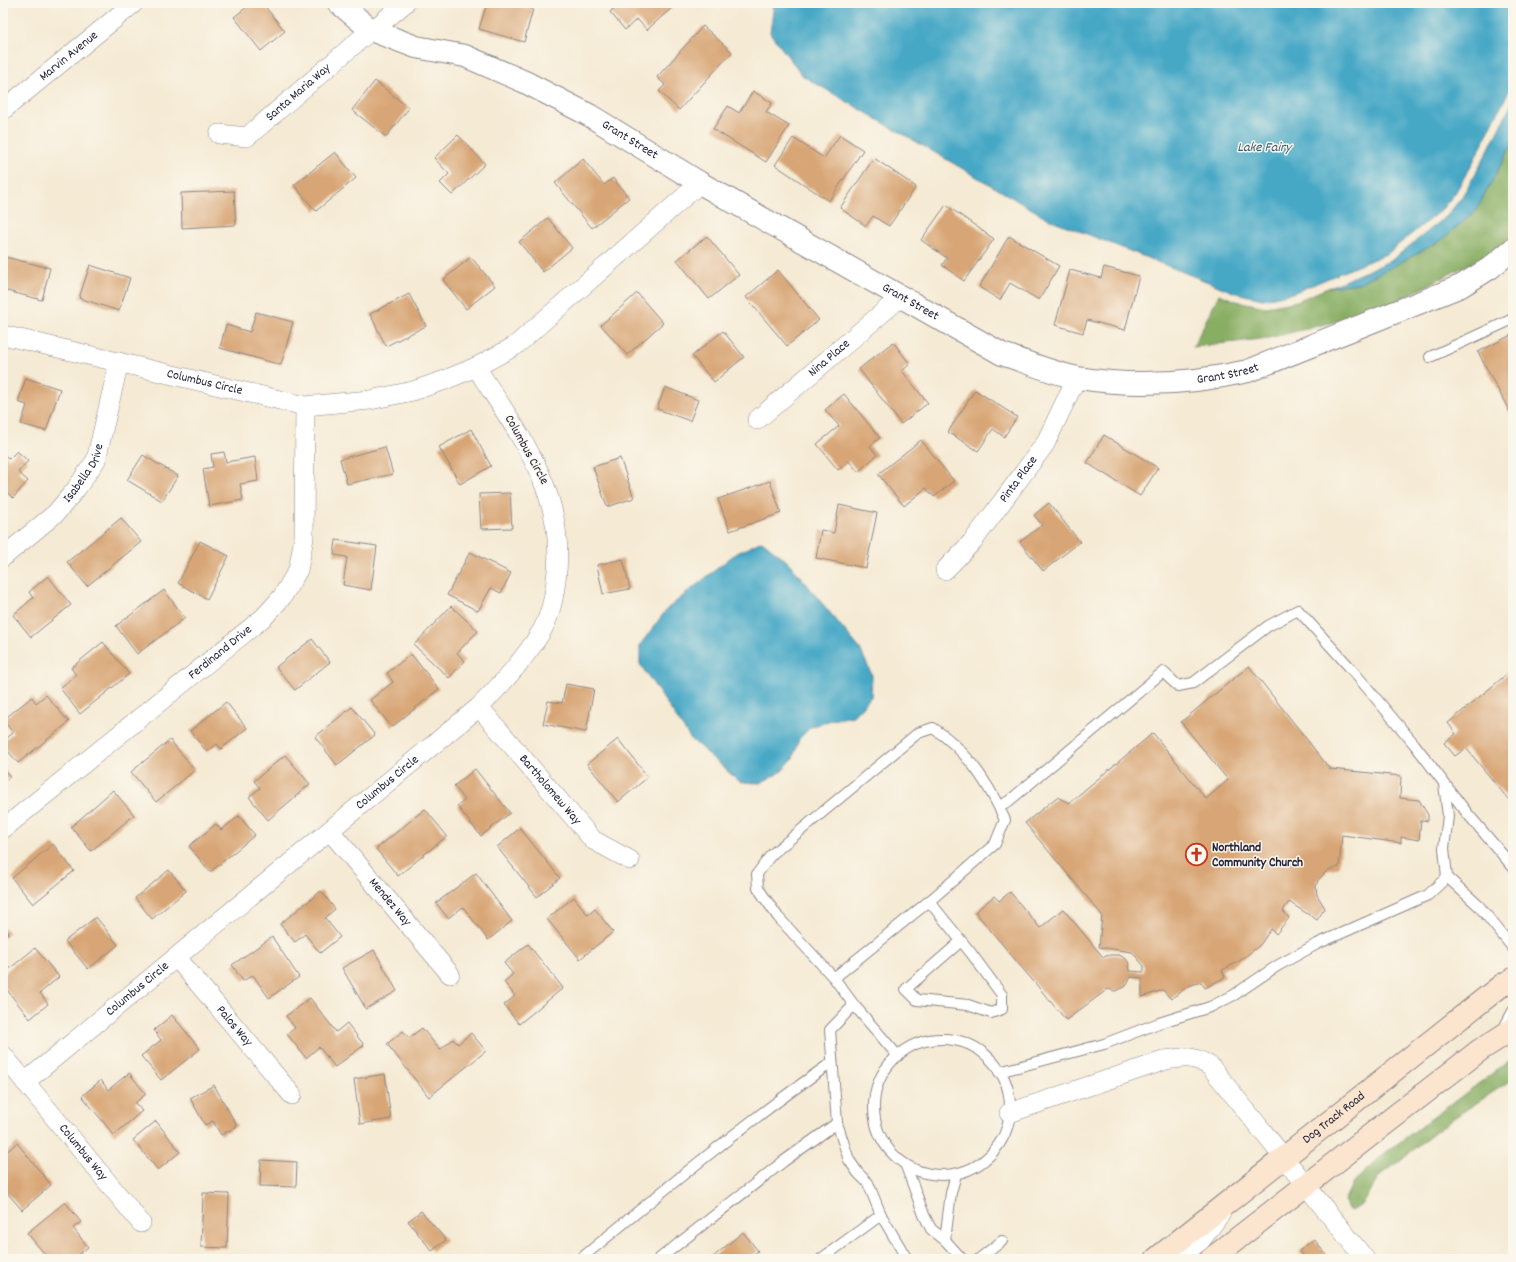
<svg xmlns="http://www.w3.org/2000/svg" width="1516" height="1262" viewBox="0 0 1516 1262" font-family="Dekko,sans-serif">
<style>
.forest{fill:#88ae64;stroke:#556850}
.water{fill:#47a8c6;stroke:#346580}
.building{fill:#d8a676}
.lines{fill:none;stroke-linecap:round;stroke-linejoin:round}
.service-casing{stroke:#8c8688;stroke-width:12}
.minor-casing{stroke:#8c8688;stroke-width:20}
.tertiary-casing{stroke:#8c8688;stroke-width:24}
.secondary-casing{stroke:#8c8688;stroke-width:24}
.service{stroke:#fff;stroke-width:10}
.minor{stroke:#fff;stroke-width:19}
.tertiary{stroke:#fff;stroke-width:22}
.secondary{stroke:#fbe5cf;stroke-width:22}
.labels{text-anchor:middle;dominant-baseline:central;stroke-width:3;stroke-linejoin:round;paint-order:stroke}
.street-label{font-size:13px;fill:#22223b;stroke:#fbf7ec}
.poi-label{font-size:13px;font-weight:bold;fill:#22223b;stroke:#fbf7ec;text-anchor:start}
.water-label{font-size:14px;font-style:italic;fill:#315873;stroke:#fbf7ec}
</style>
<rect width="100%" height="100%" fill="#fbf7ec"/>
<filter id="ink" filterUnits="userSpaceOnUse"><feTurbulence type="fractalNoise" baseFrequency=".025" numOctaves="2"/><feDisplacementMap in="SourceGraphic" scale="8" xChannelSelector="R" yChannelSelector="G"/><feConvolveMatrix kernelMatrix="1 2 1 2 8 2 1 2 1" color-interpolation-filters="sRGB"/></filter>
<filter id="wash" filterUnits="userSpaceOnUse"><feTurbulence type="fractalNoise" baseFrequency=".012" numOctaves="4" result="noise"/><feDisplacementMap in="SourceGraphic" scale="16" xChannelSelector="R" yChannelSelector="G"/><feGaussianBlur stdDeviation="0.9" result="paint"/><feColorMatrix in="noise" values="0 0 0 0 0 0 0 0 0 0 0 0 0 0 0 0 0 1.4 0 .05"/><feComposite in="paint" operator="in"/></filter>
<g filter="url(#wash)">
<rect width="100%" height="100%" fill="#f5ead4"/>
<g class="forest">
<polygon points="1513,143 1513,236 1496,250 1397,301 1359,316 1269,338 1193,347 1219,294 1236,301 1266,307 1297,301 1330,287 1359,283 1475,212"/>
<polygon points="1513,1058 1513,1079 1452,1119 1379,1177 1362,1205 1350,1211 1344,1201 1353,1183 1385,1153"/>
</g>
<g class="water">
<polygon points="774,3 1513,3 1513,83 1473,162 1455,193 1442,209 1388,253 1293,293 1263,299 1236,293 1049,219 803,76 770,33"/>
<polygon points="1513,101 1513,143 1475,212 1440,241 1396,265 1359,283 1330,287 1392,260 1447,216 1461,198 1480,166"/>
<polygon points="762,541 788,562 860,649 872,675 871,697 853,716 831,720 811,727 799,739 793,758 781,772 760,783 740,782 690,738 640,664 640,645 667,609 735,554"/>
</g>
<g id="blocks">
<g class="building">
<polygon points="252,3 262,3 285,31 261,51 234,17"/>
<polygon points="487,3 509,3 533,9 524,42 479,29"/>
<polygon points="620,3 677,3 647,30 637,19 625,30 610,12"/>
<polygon points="703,26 732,52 679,110 659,91 665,85 657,77"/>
<polygon points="375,81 409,108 386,137 352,110"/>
<polygon points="753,91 772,103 766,112 789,126 766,162 713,129 728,106 739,113"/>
<polygon points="458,135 485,164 452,195 440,183 449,174 434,158"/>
<polygon points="840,135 863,150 829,201 775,165 793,138 824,158"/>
<polygon points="335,152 356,178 316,211 294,185"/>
<polygon points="874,158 916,187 889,226 873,216 866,226 840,208"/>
<polygon points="583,159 604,185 613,178 629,198 592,228 555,183"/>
<polygon points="234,191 236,225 182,228 181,193"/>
<polygon points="946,205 994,239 964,281 942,265 947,258 921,240"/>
<polygon points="548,218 572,248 543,272 519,242"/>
<polygon points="707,236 739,275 709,299 677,260"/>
<polygon points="1009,236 1059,266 1039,300 1010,283 1000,300 979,287"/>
<polygon points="5,257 50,268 42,300 3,290 3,264"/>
<polygon points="471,257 495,286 466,309 443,280"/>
<polygon points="90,265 130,278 119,311 79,298"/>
<polygon points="1104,267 1139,276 1125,330 1087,320 1083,333 1055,325 1070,270 1101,278"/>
<polygon points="778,270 819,320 787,346 746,297"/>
<polygon points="637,293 663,323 627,355 601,325"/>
<polygon points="409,294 426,326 386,346 370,314"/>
<polygon points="256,312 293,322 281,365 220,348 226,325 250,332"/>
<polygon points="723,331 744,357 714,382 692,356"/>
<polygon points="1513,334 1513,418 1478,352"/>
<polygon points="893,342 910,364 902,371 928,403 901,424 859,369"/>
<polygon points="26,378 60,389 46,431 21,424 27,405 18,402"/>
<polygon points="665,387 698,400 690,421 657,409"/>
<polygon points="975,390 1017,417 1004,437 993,429 978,451 948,432"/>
<polygon points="844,394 880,438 870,446 877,455 858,472 849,461 838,470 817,444 839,426 825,410"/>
<polygon points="471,429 491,466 460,484 439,447"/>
<polygon points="1104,435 1158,468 1140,496 1087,463"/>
<polygon points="921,440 954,481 934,497 926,488 904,506 878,474"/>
<polygon points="385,447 393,474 347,484 340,459"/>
<polygon points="17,451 28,461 18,472 28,481 13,498 3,489 3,453 9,459"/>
<polygon points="224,452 226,462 255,457 258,481 240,484 243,500 209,506 203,469 213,467 211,454"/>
<polygon points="143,455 178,476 162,501 127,480"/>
<polygon points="620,458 634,498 607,507 593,467"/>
<polygon points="770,481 781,513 730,531 718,499"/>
<polygon points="510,493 512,528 481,529 479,494"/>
<polygon points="1049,503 1080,542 1043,571 1020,542 1042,525 1034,515"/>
<polygon points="839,505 877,513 866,568 816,558 821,530 834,533"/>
<polygon points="121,518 141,542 87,586 67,562"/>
<polygon points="336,540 377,546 371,590 343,585 347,557 334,555"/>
<polygon points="200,541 229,556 207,599 178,583"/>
<polygon points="470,552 511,573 501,593 491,588 478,611 447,595"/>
<polygon points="623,559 630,589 603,594 597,565"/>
<polygon points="48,576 71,605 31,637 13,615 33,598 29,592"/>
<polygon points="164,590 185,618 137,654 116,626"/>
<polygon points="451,606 478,631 457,653 465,661 449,678 414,645"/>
<polygon points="312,639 330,662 295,690 276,667"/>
<polygon points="103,642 129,674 80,714 60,688 76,675 71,668"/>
<polygon points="411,654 439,689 392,727 370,700 393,682 387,673"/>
<polygon points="1249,666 1330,769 1401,776 1400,798 1419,800 1428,815 1428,821 1421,820 1419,840 1401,837 1401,843 1342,835 1339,867 1328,870 1318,880 1316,887 1317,895 1325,908 1317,920 1289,902 1283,911 1289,918 1276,934 1271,929 1260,945 1250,953 1238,962 1222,970 1225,977 1205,988 1201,982 1188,986 1171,999 1163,990 1142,997 1142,978 1131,977 1125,987 1115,991 1108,989 1066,1020 975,912 994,896 999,901 1010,892 1040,928 1063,909 1103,957 1110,955 1119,955 1125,958 1129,963 1130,971 1144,972 1144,966 1132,952 1099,947 1102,915 1025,823 1057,797 1069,803 1153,733 1206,799 1228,780 1181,722"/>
<polygon points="1513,669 1513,805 1466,748 1455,756 1444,743 1456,734 1448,723"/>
<polygon points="566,684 594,689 586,732 543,724 548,701 562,703"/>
<polygon points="46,695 69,722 18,763 3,745 3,741 13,733 3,720 32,697 36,703"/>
<polygon points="226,702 247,728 221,749 217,744 207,752 190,731"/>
<polygon points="352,707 375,735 337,765 315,737"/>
<polygon points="618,739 648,777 618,802 587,764"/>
<polygon points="170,740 195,770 156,802 131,772"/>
<polygon points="285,755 310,784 268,820 249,797 260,788 254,781"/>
<polygon points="3,768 10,777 3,782"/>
<polygon points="475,769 510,813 481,836 457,806 465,800 454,786"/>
<polygon points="113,790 134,815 91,851 71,827"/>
<polygon points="425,809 447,836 398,876 376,849"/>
<polygon points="239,816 255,835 210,872 189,846 216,824 221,830"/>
<polygon points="520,828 560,878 537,897 497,847"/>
<polygon points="53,844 74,871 33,904 12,878"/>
<polygon points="169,870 186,891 152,919 135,898"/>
<polygon points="476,873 512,921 488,940 463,907 448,918 436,903"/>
<polygon points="321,891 335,909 325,918 340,937 320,953 305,934 295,942 280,924"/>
<polygon points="574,897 588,915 595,909 613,932 580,959 547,919"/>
<polygon points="96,917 118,945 88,969 65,941"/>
<polygon points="3,926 9,933 3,938"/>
<polygon points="272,937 299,977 269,998 253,975 243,981 232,965"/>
<polygon points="528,944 563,988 519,1024 504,1005 515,996 504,982 513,974 504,963"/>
<polygon points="35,948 59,977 40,993 48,1004 30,1019 3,985 3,974"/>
<polygon points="374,950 397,991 366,1009 342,968"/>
<polygon points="310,998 336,1032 347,1023 364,1045 335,1067 319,1047 306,1058 287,1034 295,1028 286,1016"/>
<polygon points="172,1015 200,1049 161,1080 141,1056 161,1040 154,1030"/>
<polygon points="422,1028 440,1050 453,1039 458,1044 471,1033 486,1051 429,1097 387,1044 403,1031 409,1038"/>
<polygon points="129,1073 146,1094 135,1103 142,1111 114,1135 82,1096 101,1080 108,1090"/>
<polygon points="385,1074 391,1119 360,1124 354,1079"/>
<polygon points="214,1085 237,1126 221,1135 213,1121 205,1125 190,1098"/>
<polygon points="156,1121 180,1152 158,1170 133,1140"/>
<polygon points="17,1143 51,1185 22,1210 3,1188 3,1155"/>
<polygon points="261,1160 297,1162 296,1187 260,1186"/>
<polygon points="203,1193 229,1194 227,1248 201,1247"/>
<polygon points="65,1202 81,1222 73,1228 88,1247 73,1259 49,1259 27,1233"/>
<polygon points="421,1211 446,1240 432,1251 408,1221"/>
<polygon points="743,1232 758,1251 748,1259 714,1259 713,1257"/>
<polygon points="1314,1239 1329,1259 1305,1259 1299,1251"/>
</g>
</g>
</g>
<g filter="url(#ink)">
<use href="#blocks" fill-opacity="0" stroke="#8c8688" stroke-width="1"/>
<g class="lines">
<defs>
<g id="service">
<polyline points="1430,357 1513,319"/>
<polyline points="1444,784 1448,816 1444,848 1447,877 1479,906 1513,948"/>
<polyline points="999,806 1009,801 1163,672 1178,686 1193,683 1268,626 1298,610 1353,671 1415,745 1467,813 1513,867"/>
<polyline points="929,901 971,953 1002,995 1002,1009 991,1013 968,1005 917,1000 906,989 960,942"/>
<path d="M834 978 933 898 995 844 1005 820C989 784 966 749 933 728L918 733 771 855 757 874 758 888 778 917 834 978 854 1005"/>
<polyline points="1503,1030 1513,1011"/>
<circle cx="942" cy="1107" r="68"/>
<polyline points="999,1072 1104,1044 1159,1023 1210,1007 1234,995 1277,966 1317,944 1428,895 1447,877"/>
<polyline points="906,1166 924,1215 931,1229 945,1240 962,1259"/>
<polyline points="881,1215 868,1183 858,1173 849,1160 837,1123 830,1030 854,1005 898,1056"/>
<polyline points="945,1240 951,1193 956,1174"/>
<path d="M585 1259 584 1256C665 1189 745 1123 831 1063"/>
<polyline points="659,1259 784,1161 837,1123"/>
<polyline points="821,1259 881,1215 907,1259"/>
<polyline points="979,1259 1002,1241"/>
</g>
<g id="minor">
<polyline points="373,30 405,3"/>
<path id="s1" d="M3 110 134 3"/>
<path id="s2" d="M219 134 247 137 371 30"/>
<path id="s3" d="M3 335 305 406 370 400 413 391 445 380 476 367 515 346 700 183"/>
<path id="s4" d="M757 420 902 296"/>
<path id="s5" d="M3 557 56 513 76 489 96 460 119 362"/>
<path id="s6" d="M945 570 973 541 1045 444 1077 377"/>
<path id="s7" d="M479 707 593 840 630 860"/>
<path id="s8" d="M3 829 264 617 282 597 298 570 304 538 305 406"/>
<path id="s9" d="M330 831 450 974"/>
<path id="s10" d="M177 958 292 1095"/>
<path id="s11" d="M3 1055 141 1223"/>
<path id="s12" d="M25 1082 479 707C502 684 524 660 541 632 550 617 554 598 556 580 568 494 519 435 476 367"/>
<path d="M1009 1113 1166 1060C1186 1057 1193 1055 1211 1067L1365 1259"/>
<polyline points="1177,1259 1201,1240 1221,1213"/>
</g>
<g id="tertiary">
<path id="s13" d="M339 3 371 30 416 47 465 56 525 82 589 115 700 183 1002 354C1027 362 1052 373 1078 378 1135 387 1191 384 1248 371L1461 286 1490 268 1513 249"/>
</g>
<g id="secondary">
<path id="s14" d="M1156 1259 1502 985 1513 979"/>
<polyline points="1211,1259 1480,1050 1513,1029"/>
</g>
</defs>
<use href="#service" class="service-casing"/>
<use href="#minor" class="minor-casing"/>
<use href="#tertiary" class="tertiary-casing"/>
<use href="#secondary" class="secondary-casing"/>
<use href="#service" class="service"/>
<use href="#minor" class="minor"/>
<use href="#tertiary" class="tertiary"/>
<use href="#secondary" class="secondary"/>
</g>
</g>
<defs>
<symbol id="church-ring" viewBox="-11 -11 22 22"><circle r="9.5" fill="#fbf7ec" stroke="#c8321e" stroke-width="1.5"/><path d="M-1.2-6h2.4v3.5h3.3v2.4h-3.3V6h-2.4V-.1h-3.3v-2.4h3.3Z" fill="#c8321e"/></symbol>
</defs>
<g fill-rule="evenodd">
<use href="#church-ring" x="1184" y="842" width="25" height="25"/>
</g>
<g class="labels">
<g class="street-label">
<text stroke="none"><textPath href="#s1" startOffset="85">Marvin Avenue</textPath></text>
<text stroke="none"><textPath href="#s2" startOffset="96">Santa Maria Way</textPath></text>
<text stroke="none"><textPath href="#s13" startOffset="325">Grant Street</textPath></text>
<text stroke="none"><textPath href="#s13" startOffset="649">Grant Street</textPath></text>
<text stroke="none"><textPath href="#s4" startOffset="95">Nina Place</textPath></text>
<text stroke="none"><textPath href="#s13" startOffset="985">Grant Street</textPath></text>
<text stroke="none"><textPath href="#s3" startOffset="207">Columbus Circle</textPath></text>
<text transform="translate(526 450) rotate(61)">Columbus Circle</text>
<text stroke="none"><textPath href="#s5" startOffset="118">Isabella Drive</textPath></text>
<text stroke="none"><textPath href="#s6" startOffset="117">Pinta Place</textPath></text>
<text stroke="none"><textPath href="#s8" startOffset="280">Ferdinand Drive</textPath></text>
<text stroke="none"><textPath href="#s12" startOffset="470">Columbus Circle</textPath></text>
<text stroke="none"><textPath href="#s7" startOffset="109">Bartholomew Way</textPath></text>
<text stroke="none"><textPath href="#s9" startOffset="93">Mendez Way</textPath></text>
<text stroke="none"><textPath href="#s12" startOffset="146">Columbus Circle</textPath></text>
<text stroke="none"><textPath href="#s10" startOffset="89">Palos Way</textPath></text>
<text stroke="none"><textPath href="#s14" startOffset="227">Dog Track Road</textPath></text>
<text stroke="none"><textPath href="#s11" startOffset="126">Columbus Way</textPath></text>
</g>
<g class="poi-label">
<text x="1212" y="848">Northland<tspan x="1212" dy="15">Community Church</tspan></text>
</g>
<g class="water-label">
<text x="1264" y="148">Lake Fairy</text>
</g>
</g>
<rect width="1516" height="1262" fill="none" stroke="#fbf7ec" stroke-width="16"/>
</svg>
